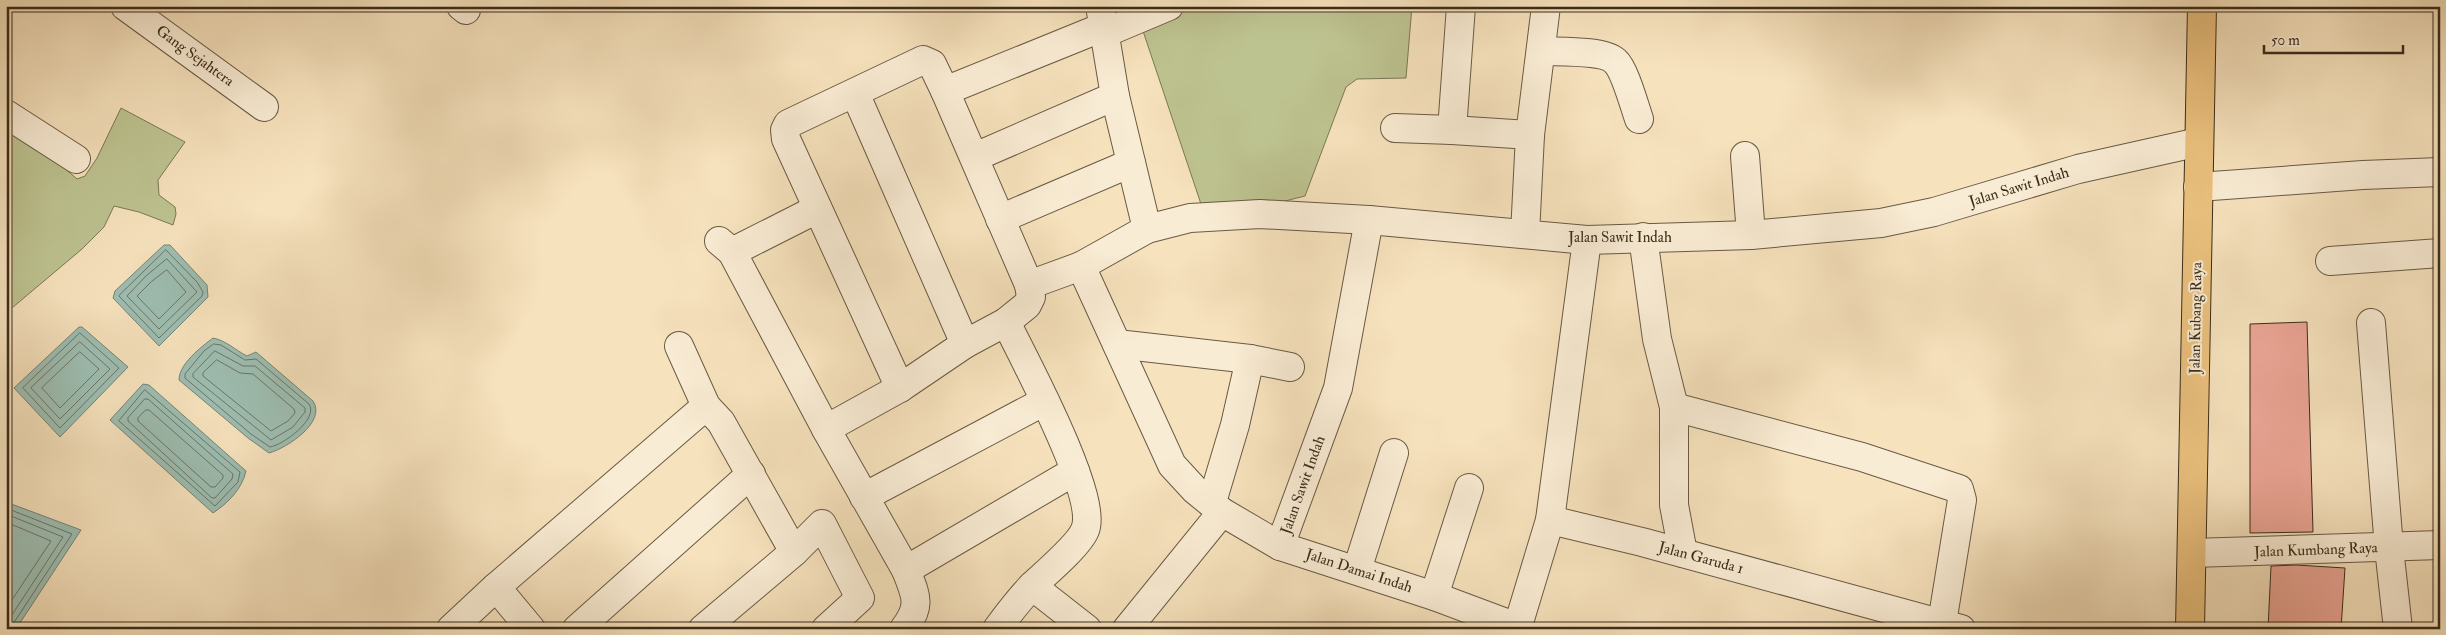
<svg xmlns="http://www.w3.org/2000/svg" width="2446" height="635" viewBox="0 0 2446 635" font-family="'IM FELL Double Pica',serif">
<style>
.green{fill:#bdc390;stroke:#7c7855}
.water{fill:#9dbeb2;stroke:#758475}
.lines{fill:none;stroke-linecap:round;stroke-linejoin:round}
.shore{stroke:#6c7566;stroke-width:1}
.building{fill:#eba595;stroke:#3a2c1a}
.minor-casing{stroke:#695a43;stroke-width:30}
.highway-casing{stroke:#3a2c1a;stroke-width:30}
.minor{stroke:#f9ecd4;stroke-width:28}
.highway{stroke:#ebc17e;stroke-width:28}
.labels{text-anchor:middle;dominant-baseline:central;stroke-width:4;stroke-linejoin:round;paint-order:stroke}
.street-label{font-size:15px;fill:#3a2c1a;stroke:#f9ecd4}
</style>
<rect width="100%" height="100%" fill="#f6e2bd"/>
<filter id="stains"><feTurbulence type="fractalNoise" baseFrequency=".004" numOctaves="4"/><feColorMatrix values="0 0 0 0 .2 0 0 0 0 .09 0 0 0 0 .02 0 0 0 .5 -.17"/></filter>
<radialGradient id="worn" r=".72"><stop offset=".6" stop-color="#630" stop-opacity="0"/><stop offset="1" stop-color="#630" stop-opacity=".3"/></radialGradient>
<g class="green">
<polygon points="1181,6 1412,6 1406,78 1357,79 1346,87 1305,196 1269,205 1202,207 1142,28"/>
<polygon points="121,108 185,142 158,180 159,195 175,207 176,214 173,225 139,212 114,206 104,227 82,249 6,313 6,128 53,158 77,179 85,176 97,158"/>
</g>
<g class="water">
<polygon points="164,245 170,245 207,285 208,297 159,346 113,298 115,291"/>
<polygon points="79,327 82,327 128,367 60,437 14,388"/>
<path d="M213 338C227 341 235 350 247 356L256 352 313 401C327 422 287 448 269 453L248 438 179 380C179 364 201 347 213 338Z"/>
<path d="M143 384 149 385 246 471C242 489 228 503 213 513L110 420Z"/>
<polygon points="6,502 81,530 16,629 6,629"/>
</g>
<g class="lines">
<g class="shore">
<polygon points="166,250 197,282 203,292 202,296 159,338 119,296"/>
<polygon points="167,259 197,292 159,329 127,296 146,276"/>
<polygon points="167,270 186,292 159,319 137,296 151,282"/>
<polygon points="80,333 119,368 60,428 23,388"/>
<polygon points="80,342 110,369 60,419 31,388"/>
<path d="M214 344 221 345 245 360 256 359 309 404C319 419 283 445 270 447L251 434 185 378V374L204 351Z"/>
<polygon points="215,351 243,366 255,366 305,408 305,412 293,427 271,440 193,377 193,374"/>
<polygon points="80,352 99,369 60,408 42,388"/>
<polygon points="217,360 240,373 253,374 294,409 295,413 288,421 271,431 203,376 203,373"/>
<polygon points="145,390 240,472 238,482 215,506 119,421"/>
<polygon points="145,399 148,399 233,474 232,479 215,498 212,498 128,421 128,418"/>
<polygon points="146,410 149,410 223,475 223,478 215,487 211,487 138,421 138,418"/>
<polyline points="6,508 72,534 13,624 12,629"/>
<polyline points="6,514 63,537 6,624"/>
<polyline points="6,522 51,541 6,609"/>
</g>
</g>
<g class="building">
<polygon points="2307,322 2313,532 2250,533 2250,324"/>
<polygon points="2296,565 2345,568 2341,629 2268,629 2271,566"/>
</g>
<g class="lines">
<defs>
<g id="minor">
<polyline points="125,6 264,107"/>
<polyline points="461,6 466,10"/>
<polyline points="1461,6 1452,130 1530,135"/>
<polyline points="1105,33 1169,6"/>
<path d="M1542 51C1558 52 1604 50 1615 61 1625 70 1634 105 1639 119"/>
<polyline points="945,91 1029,285"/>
<polyline points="855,93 965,344"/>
<polyline points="6,114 76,159"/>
<polyline points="1395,128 1452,130"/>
<polyline points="1745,156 1751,235"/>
<polyline points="975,157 1115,96"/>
<polyline points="2198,187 2363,175 2440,172"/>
<polyline points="1000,219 1131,163"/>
<polyline points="1147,229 1190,218 1260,214 1369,220 1587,240 1751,235 1881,223 1934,212 2078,169 2199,142"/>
<polyline points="1525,234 1530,135 1546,6"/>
<polyline points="1643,237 1657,339 1674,407 1674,505 1683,553"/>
<path d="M719 241 732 252 826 429 906 570C916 596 922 605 904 629"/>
<polyline points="732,252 817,209"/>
<polyline points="2330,261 2440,253"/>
<polyline points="1081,266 1167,454 1172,465 1195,490 1222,512 1280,546 1434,596 1517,627"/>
<polyline points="2371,323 2389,548 2398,629"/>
<polyline points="1117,344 1250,359 1290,367"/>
<polyline points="679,346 706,406 721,422 794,552 822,524 860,598 826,629"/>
<polyline points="900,388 786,139 785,130 788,124 923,60 932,64 945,91 1103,27"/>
<polyline points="1674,407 1862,457 1959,489 1962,500 1942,623"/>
<polyline points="826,429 900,388 965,344 1006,322 1027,305 1031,297 1029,285 1081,266 1147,229 1115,96 1100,6"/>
<polyline points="864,497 1045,401"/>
<polyline points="1212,502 1235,425 1250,359"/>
<polyline points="1550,520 1642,542 1961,629"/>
<polyline points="1280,546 1338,388 1369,220"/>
<polyline points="2192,553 2440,545"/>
<polyline points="906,570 1075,471"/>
<polyline points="1357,570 1394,453"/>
<polyline points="1032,586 1087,629"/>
<polyline points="496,587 531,629"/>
<polyline points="1434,596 1469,488"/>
<polyline points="451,629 496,587 706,406"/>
<polyline points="577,629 751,474"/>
<polyline points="703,629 794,552"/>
<path d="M997 629C1008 614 1020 598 1033 585 1046 573 1079 545 1085 530 1099 497 1023 357 1006 322"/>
<polyline points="1127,629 1222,512"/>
<polyline points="1517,629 1550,520 1587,240"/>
</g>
<polyline id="highway" points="2190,629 2202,6"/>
</defs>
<use href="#minor" class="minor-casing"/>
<use href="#highway" class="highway-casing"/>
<use href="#minor" class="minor"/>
<use href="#highway" class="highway"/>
</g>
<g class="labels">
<g class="street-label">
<text transform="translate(195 56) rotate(36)">Gang Sejahtera</text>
<text transform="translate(2019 187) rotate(-17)">Jalan Sawit Indah</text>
<text x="1620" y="237">Jalan Sawit Indah</text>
<text transform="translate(2196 318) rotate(-89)">Jalan Kubang Raya</text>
<text transform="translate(1303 485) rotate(-70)">Jalan Sawit Indah</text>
<text transform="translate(2316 550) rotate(-2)">Jalan Kumbang Raya</text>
<text transform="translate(1701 558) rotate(15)">Jalan Garuda 1</text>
<text transform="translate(1359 571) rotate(18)">Jalan Damai Indah</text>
</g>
</g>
<rect width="2446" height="635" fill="none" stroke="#f6e2bd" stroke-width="25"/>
<rect x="8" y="8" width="2431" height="620" fill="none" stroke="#3a2c1a" stroke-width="2.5"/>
<rect x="12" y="12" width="2421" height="610" fill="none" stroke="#3a2c1a"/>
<path d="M2264 45v8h139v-8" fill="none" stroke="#3a2c1a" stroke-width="2.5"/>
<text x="2271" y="45" font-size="15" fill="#3a2c1a" stroke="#f9ecd4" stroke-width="4" paint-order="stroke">50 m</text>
<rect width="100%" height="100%" filter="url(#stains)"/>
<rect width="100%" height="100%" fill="url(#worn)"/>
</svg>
